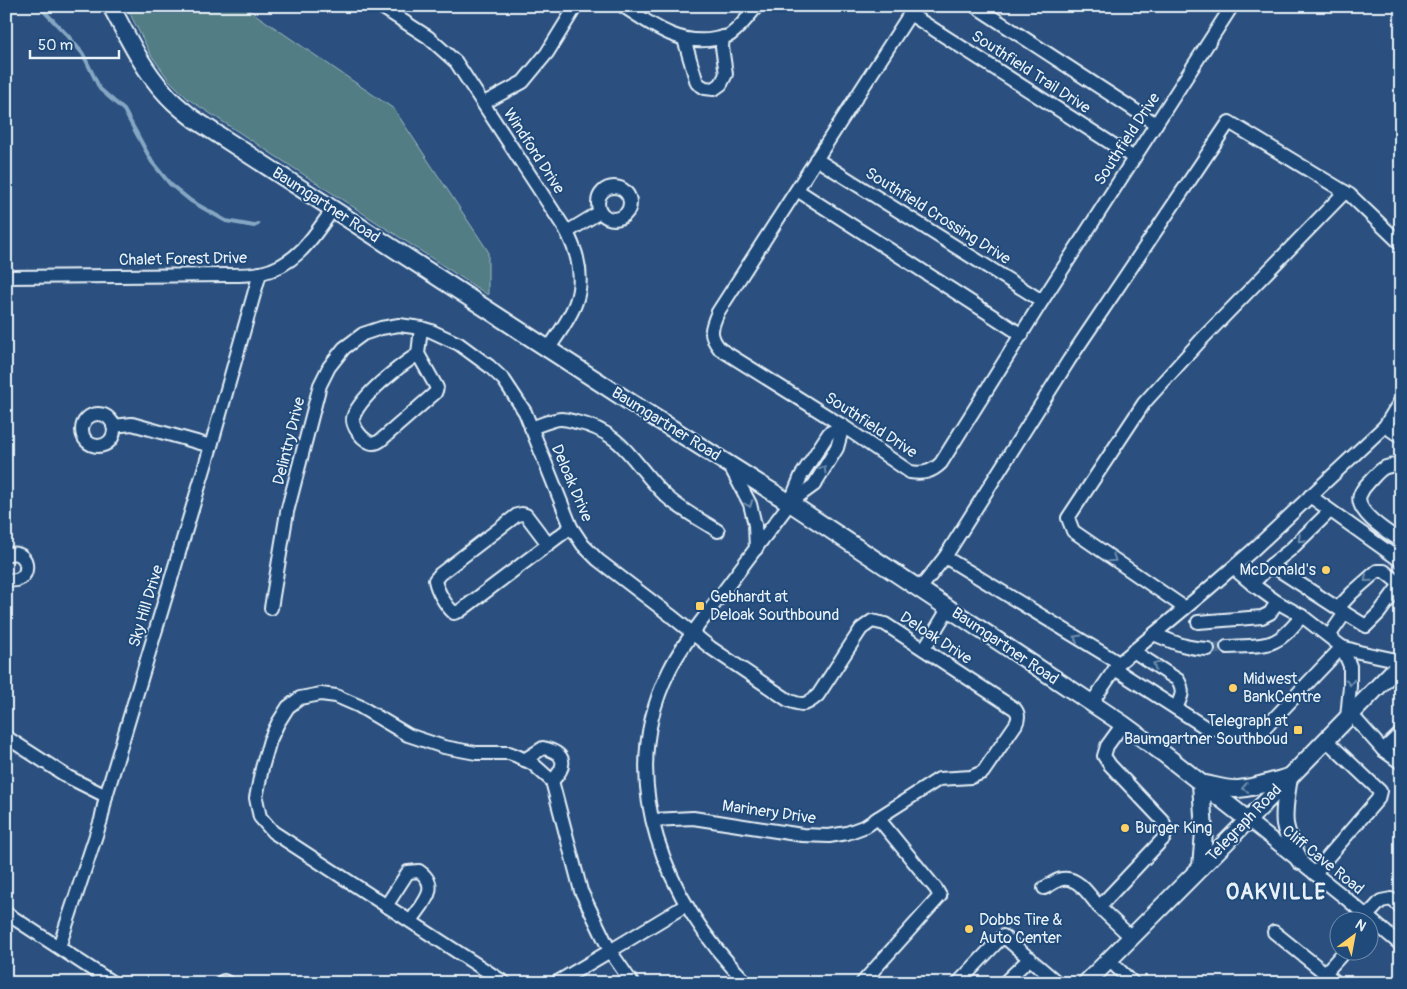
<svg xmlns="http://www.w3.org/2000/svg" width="1407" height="989" viewBox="0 0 1407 989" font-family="Pangolin,sans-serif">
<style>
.green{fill:#527d85;stroke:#9db7be}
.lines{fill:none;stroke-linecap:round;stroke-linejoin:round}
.stream{stroke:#86a7c3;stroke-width:4}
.minor-tunnel{stroke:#476891;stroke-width:12;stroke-dasharray:12 6;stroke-linecap:butt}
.minor-casing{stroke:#e8f1f8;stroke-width:16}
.major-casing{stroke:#e8f1f8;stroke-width:20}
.minor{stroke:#1f4a7a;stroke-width:12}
.major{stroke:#1f4a7a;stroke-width:16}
.oneway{stroke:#6f8dac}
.poi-dot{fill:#ffd166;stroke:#1f4a7a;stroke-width:2}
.labels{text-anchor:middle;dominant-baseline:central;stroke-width:4;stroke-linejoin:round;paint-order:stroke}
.street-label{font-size:16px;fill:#e8f1f8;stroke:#1f4a7a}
.poi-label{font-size:16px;fill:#e8f1f8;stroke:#1f4a7a;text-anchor:start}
.district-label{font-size:21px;font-weight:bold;letter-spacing:1px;fill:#e8f1f8;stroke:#1f4a7a}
</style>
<rect width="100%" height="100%" fill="#2b507f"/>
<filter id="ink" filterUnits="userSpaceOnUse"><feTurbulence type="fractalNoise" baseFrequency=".02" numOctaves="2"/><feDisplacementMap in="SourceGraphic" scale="10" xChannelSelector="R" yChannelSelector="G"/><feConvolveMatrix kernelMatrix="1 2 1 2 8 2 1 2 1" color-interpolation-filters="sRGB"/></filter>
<g filter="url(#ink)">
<polygon class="green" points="126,6 243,6 394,109 488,251 488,295 188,99 169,80 151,55"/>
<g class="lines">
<polyline class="stream" points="39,6 69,37 83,54 100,89 124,110 152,162 170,184 191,201 226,221 254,226 258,224"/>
<polyline class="minor-tunnel" points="1208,649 1227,647"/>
<defs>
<g id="minor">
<path d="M380 6 428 37 456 62 567 232C571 241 575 249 577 258 587 297 569 318 549 348"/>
<path d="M623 6C652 25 679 46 715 39 720 38 726 37 730 35 741 27 749 16 757 6"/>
<path d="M915 6 718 312C711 328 708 335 720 349L843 426 910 472C923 474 932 472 941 463L1042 301 1232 6"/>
<polyline points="975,6 1156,124"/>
<polyline points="910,14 1134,158"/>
<polyline points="684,39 697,83 705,88 714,89 721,84 726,74 722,47 723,37"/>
<polyline points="484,103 523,82 547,53 576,6"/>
<polyline points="816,159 1042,301"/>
<circle cx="614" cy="203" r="16"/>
<polyline points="797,190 1022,335"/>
<polyline points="567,232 600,212"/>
<path d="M6 277 229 275C240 275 251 275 261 273 297 265 313 237 333 209"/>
<path d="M418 354 437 388 435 393 381 440C378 442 378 443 374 443 365 444 349 425 354 415 363 394 398 367 418 354L421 328"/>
<circle cx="98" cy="430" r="16"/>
<polyline points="113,426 132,424 211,446"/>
<polyline points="1385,426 1401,437"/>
<path d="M531 428C540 425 553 419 561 419 566 419 572 421 576 422 625 432 634 466 666 496 681 510 701 520 718 531"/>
<polyline points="729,464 750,504 755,525 756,549"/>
<path d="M1401 464C1381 467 1383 467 1369 482 1365 486 1362 490 1360 495 1354 512 1389 533 1401 541"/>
<polyline points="1310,496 1401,561"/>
<polyline points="792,501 814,485 837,448 843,426"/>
<path d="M548 544 526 515 522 514 517 515 440 574 435 580C437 591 446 606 454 613L460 611 571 527"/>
<path d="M6 555C33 545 33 588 6 579"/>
<polyline points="945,557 1119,663"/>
<polyline points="1271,565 1290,550 1330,511"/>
<polyline points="1233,568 1252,584 1277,602 1302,616 1342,647 1359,652 1401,661"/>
<polyline points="1252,584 1271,565 1345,613 1329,636"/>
<polyline points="919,590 945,557 1069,360 1229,122 1350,195 1401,244"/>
<path d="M271 608 287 512 320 385 329 367 344 348 363 334 381 328 399 325 421 328 431 331 459 344 489 366 504 380 525 412 571 527 583 545 598 560 670 615 711 648 788 700C802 706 806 706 818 695L861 629 872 621 885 624 1015 709C1019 714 1019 718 1016 724L983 772 971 777 939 779 878 818 936 889 940 896 862 983"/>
<polyline points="1185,608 1073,531 1068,518 1144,403 1202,339 1345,192"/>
<polyline points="1338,608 1352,593 1377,571 1384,571 1400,584"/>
<polyline points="1345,613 1366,626 1379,613 1401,583"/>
<polyline points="1198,622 1262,617 1270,613 1277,602"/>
<path d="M1154 634C1175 643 1185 648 1208 649"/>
<path d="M1227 647C1240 646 1264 647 1275 641 1286 636 1294 625 1302 616"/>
<polyline points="1342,647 1350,666 1350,686 1347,718"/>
<polyline points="924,649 948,609"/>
<path d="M1133 651 1178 680C1185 692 1181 697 1176 708"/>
<polyline points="1115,669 1208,729 1265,728 1342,647"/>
<polyline points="1091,704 1119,663 1208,589 1253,550 1385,426 1401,400"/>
<polyline points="1351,714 1383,750 1401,733"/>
<polyline points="1123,724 1107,746 1104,756 1110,765 1163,821 1166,829 1164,838 1099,907 1131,937"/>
<polyline points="6,737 68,777 106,796"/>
<polyline points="1383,750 1401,763"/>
<path d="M524 760 543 748C567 753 567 766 552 781"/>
<polyline points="653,820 693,818 802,835 829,836 847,833 866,826 878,818"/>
<polyline points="1248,820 1343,896 1401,945"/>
<polyline points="1315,874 1327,858 1378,799 1380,791 1326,740"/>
<path d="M1044 888C1050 885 1056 880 1062 879 1078 876 1090 896 1099 907"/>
<path d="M386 906 408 872 419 871C442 887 422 904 411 921"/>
<polyline points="6,913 113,983"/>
<polyline points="1367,916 1381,901 1391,899 1401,907"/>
<polyline points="1274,932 1325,973 1344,952"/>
<polyline points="59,947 101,820 106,796 211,446 260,273"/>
<polyline points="1108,959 1133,983"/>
<polyline points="1325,973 1337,983"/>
<polyline points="220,983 224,981 228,983"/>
<polyline points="505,983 273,832 260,817 258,808 256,798 262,768 270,740 278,723 288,707 300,698 321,694 336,696 359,706 408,735 444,747 476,753 509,753 517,756 533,764 552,781 581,891 610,951 556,983"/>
<polyline points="632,983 610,951 686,905"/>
<path d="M747 983C666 901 614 782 669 671 681 646 699 625 715 603 740 569 765 536 790 503L801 476 829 433 843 426"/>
<polyline points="958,983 1003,936 1058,983"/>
<polyline points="1004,983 1030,958"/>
</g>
<g id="major">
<path d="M111 6C127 36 142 68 165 93 173 103 184 111 194 119L633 404 790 503 1123 724 1164 754 1248 820"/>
<path d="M1289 777C1287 792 1283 809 1285 824 1287 837 1294 849 1300 861"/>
<path d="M1206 784C1216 786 1227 790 1238 789 1255 788 1272 781 1289 777"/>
<polyline points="1201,867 1204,832 1201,783"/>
<polyline points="1086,983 1248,820 1401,663"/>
</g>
</defs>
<use href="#minor" class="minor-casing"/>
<use href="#major" class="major-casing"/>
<use href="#minor" class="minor"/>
<use href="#major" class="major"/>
</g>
<defs><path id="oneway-chevron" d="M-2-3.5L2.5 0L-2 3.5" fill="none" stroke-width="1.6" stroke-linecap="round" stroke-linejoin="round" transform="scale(1.25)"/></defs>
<g class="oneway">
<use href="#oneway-chevron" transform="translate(823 469) rotate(-58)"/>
<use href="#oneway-chevron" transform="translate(749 504) rotate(69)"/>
<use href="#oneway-chevron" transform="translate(1301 539) rotate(136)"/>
<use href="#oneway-chevron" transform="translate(1113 559) rotate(34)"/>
<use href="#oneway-chevron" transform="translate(1367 579) rotate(139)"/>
<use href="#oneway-chevron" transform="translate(1077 638) rotate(-149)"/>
<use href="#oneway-chevron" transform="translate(1156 665) rotate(-147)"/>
<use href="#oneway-chevron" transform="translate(1350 682) rotate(91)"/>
<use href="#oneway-chevron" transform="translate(1245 788) rotate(169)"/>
</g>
</g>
<g class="poi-dot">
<circle cx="1326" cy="570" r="5"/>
<rect x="695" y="601" width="10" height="10" rx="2.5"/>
<circle cx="1233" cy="688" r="5"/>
<rect x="1293" y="725" width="10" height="10" rx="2.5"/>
<circle cx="1125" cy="828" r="5"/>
<circle cx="969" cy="929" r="5"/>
</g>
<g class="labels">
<g class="street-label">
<text transform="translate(1031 72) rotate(33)">Southfield Trail Drive</text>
<text transform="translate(1127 139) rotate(-57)">Southfield Drive</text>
<text transform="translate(534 151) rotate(57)">Windford Drive</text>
<text transform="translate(326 205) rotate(33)">Baumgartner Road</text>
<text transform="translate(938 216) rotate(32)">Southfield Crossing Drive</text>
<text transform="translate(183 259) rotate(-1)">Chalet Forest Drive</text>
<text transform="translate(666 424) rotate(32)">Baumgartner Road</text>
<text transform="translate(871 425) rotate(33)">Southfield Drive</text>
<text transform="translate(289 441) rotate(-76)">Delintry Drive</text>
<text transform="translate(572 483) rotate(67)">Deloak Drive</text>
<text transform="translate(146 606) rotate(-73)">Sky Hill Drive</text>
<text transform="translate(936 638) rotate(33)">Deloak Drive</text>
<text transform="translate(1005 646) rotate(34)">Baumgartner Road</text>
<text transform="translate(769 812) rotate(8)">Marinery Drive</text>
<text transform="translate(1244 823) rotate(-46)">Telegraph Road</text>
<text transform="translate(1323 860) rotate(39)">Cliff Cave Road</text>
</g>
<g class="poi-label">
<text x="1316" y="570" text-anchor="end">McDonald's</text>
<text x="710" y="597">Gebhardt at<tspan x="710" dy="18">Deloak Southbound</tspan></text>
<text x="1243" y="679">Midwest<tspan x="1243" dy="18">BankCentre</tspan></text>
<text x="1288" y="721" text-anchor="end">Telegraph at<tspan x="1288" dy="18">Baumgartner Southboud</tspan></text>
<text x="1135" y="828">Burger King</text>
<text x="979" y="920">Dobbs Tire &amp;<tspan x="979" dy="18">Auto Center</tspan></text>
</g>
<g class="district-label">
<text x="1276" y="892">OAKVILLE</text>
</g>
</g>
<rect width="1407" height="989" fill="none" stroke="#1f4a7a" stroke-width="25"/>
<rect x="12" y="12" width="1382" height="964" fill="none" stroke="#e8f1f8" stroke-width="2" filter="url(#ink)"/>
<g transform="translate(1354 936) rotate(32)"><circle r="24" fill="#1f4a7a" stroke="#6f8dac"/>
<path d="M0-4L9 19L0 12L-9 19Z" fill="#ffd166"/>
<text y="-8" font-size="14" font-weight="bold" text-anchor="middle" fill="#e8f1f8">N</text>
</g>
<path d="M30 50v8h89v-8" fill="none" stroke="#e8f1f8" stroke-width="2.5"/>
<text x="38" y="50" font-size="15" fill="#e8f1f8" stroke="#1f4a7a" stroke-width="4" paint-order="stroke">50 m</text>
</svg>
